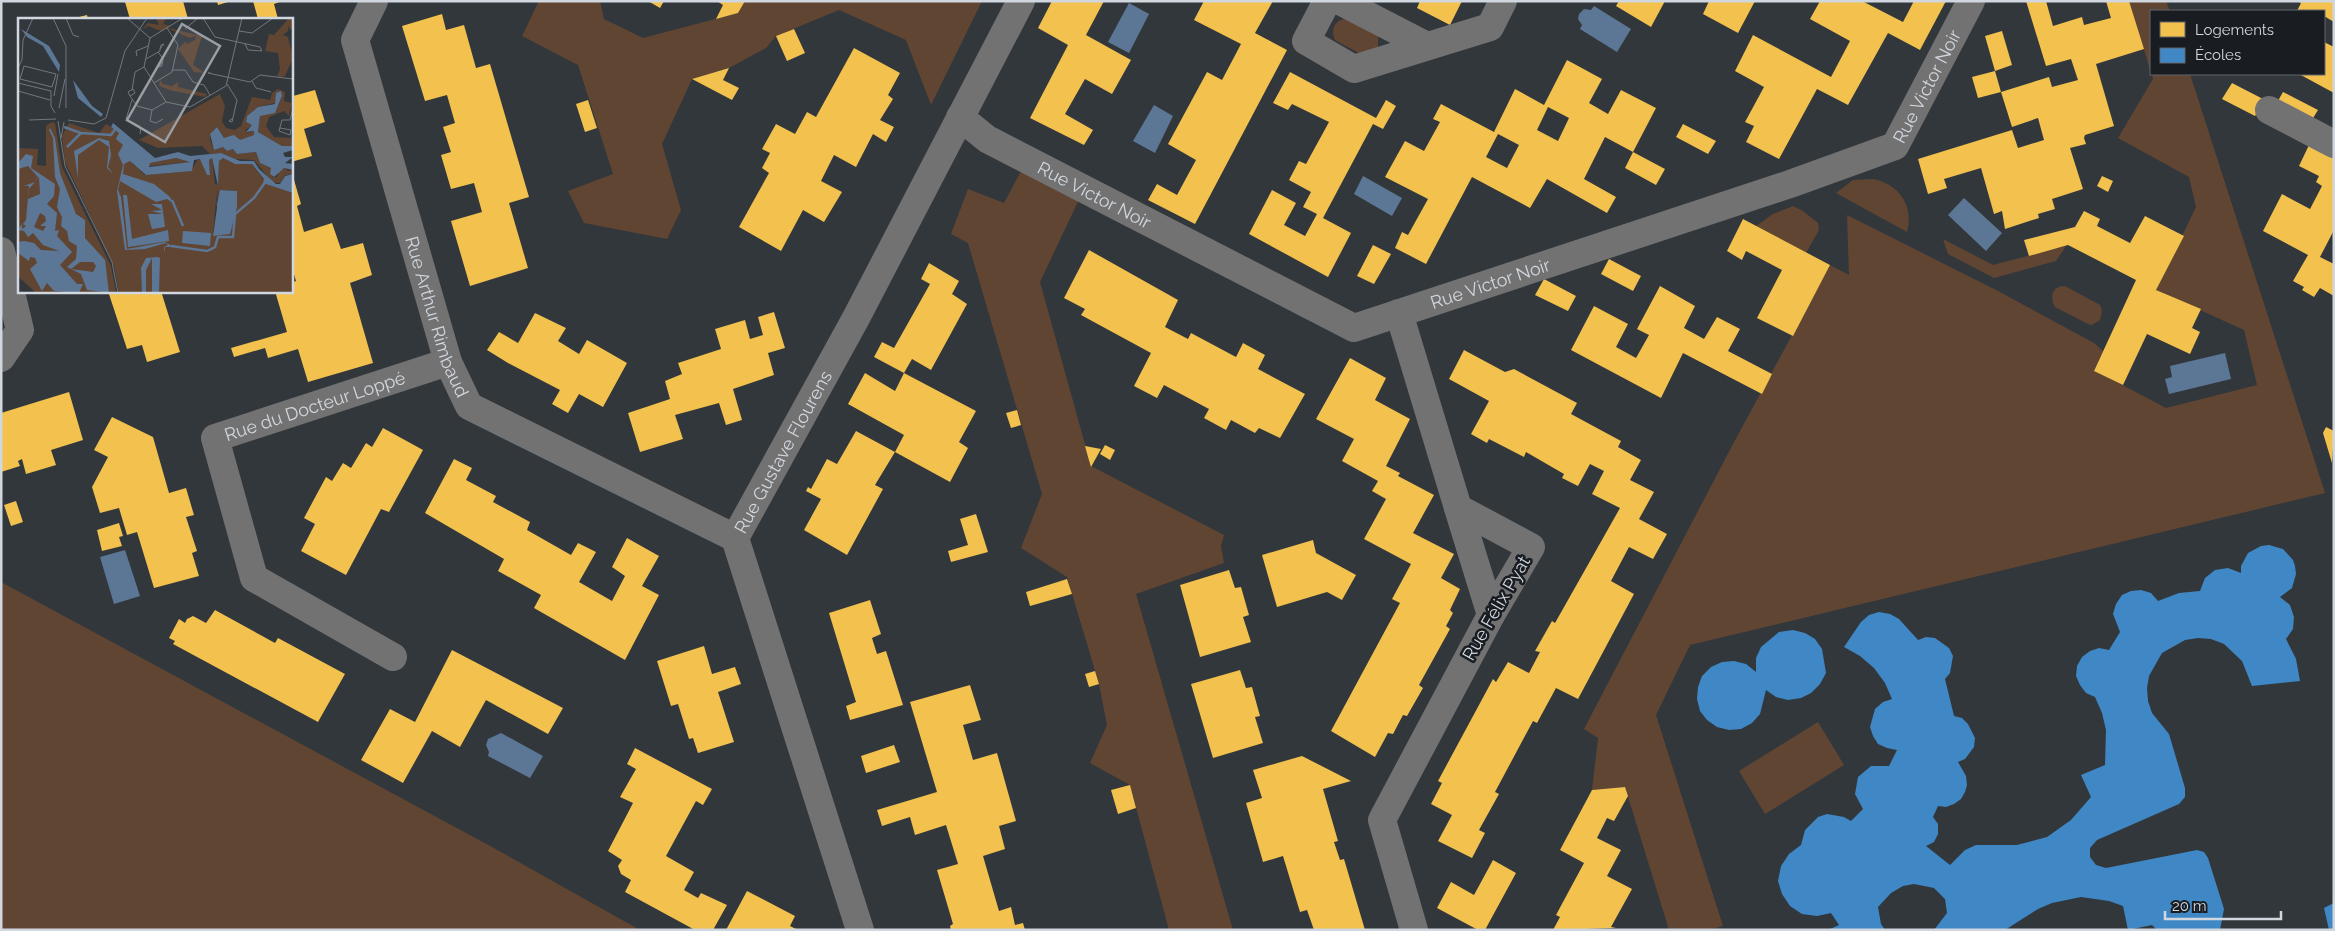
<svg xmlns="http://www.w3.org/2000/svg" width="2335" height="931" viewBox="0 0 2335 931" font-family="Raleway,sans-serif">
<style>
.green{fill:#604533}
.water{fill:#5c7795}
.homes{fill:#f2c14e;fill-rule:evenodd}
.schools{fill:#3f88c5}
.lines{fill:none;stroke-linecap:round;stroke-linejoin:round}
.minor{stroke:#737272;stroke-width:28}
.labels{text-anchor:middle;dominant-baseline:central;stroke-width:5;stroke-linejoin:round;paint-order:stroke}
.street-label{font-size:18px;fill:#d1d7de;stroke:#191d22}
.inset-river{fill:none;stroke:#5c7795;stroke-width:2.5}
.inset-road{fill:none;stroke:#72777d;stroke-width:1}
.view{fill:#999fa5;fill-opacity:0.15;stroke:#999fa5;stroke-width:2.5}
.inset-edge{fill:none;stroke:#d1d7de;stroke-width:2.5}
</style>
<rect width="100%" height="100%" fill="#32373c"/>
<g class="green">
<polygon points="539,1 600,1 604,19 643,38 738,13 745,1 982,1 931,105 906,40 839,10 776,36 766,48 729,68 692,79 662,144 681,210 667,239 584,223 568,191 613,174 578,65 522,36"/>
<polygon points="2129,1 2166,1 2170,11 2151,11 2151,74 2190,74 2325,493 1690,645 1656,715 1723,926 1708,930 1669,930 1625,787 1592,790 1598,738 1584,729 1733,444 1830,265 1849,275 1847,215 1998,291 2094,343 2103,351 2094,370 2166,408 2257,385 2244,330 2156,290 2196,207 2189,177 2118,138 2153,79"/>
<path d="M1348 18 1378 33V49L1364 56 1335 40C1330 28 1335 20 1348 18Z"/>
<polygon points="1027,160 1084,189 1040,282 1091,466 1224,535 1221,546 1224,563 1136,594 1233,930 1169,930 1130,785 1090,763 1107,725 1099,684 1067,577 1021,548 1042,494 968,243 951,234 968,189 1004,203"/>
<path d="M1874 179C1899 185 1914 205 1907 232L1836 193 1853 180Z"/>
<polygon points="1793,206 1803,211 1818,223 1819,230 1806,253 1756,226 1773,214"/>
<polygon points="1943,239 1993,265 2066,246 2056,261 1994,278 1948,254"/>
<path d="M2065 286 2100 305 2102 311 2100 320 2092 325 2088 324 2055 307C2049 297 2052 286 2065 286Z"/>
<polygon points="1,582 492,847 640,930 1,930"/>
<polygon points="1818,722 1844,765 1765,814 1739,771"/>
</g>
<g class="water">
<polygon points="1129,3 1149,14 1129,53 1108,42"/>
<polygon points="1594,6 1631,29 1617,52 1580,29 1582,25 1578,19 1579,14 1584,9 1591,10"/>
<polygon points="1154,105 1173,116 1155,153 1133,141"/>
<polygon points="1363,176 1402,198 1392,216 1354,194"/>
<polygon points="1964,198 2002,233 1986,251 1948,215"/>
<polygon points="2225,353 2231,379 2169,394 2165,379 2172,377 2170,366"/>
<polygon points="125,550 140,596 114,604 100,557"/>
<polygon points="501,733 543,756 530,778 488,756 489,752 486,745 488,739"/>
</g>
<g class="homes">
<polygon points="127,1 183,1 188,19 130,19 125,2"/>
<polygon points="217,1 228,1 228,2 218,5"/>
<polygon points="253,1 282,1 274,4 278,19 258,19"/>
<polygon points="648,1 664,1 660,8"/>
<polygon points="717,1 745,1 738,13 716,19 723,5"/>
<polygon points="1052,1 1104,1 1086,35 1131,60 1112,94 1085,79 1065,114 1093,130 1084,145 1030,118 1068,45 1038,28"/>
<polygon points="1204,1 1273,1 1255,33 1287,50 1195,224 1148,200 1157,184 1177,195 1196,160 1168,144 1207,72 1222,80 1241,44 1194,20"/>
<polygon points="1420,1 1462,1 1450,25 1417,8"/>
<polygon points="1619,1 1665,1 1651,27 1616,6"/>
<polygon points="1709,1 1755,1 1738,33 1703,14"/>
<polygon points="1820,1 1862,1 1903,22 1914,1 1946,1 1920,50 1888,33 1848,105 1817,89 1779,159 1746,142 1754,126 1745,122 1764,87 1735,71 1753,35 1831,77 1850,41 1810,19"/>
<polygon points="2026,1 2046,1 2053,26 2082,17 2084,25 2111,18 2106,1 2129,1 2144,49 2096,64 2114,126 2085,135 2084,138 2086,144 2070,148 2083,189 2052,199 2055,209 2038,214 2039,218 2005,229 2002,211 1994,214 1981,168 1944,179 1947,188 1928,194 1918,159 2012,130 2018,148 2044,140 2038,118 2012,127 2001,92 2049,77 2052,87 2078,80 2071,59 2046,66"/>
<polygon points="2297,1 2334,1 2334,22 2324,16 2324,11 2297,11 2301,3"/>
<polygon points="442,14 446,30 464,25 476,68 490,64 529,197 509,203 528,268 470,286 451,221 482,212 474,183 451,189 441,155 451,152 443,127 455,123 447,95 425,101 402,26"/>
<polygon points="87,15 88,19 75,19 75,18"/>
<polygon points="794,29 805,53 787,61 776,36"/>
<polygon points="2002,31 2012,65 1995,71 1985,36"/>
<polygon points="2324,42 2334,47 2334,93 2299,74 2324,74"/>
<polygon points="854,48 900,73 888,95 893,99 880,120 894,127 886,142 873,134 856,167 834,155 821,181 842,192 824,222 803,210 781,251 739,227 769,173 762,168 770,153 762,149 776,124 795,134 807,112 816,117"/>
<path d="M1567 60 1602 79 1589 103 1608 114 1621 90 1656 108 1633 152 1665 169 1656 185 1625 168 1633 152 1605 137 1584 179 1616 197 1607 213 1547 179 1530 208 1472 177 1426 264 1395 248 1402 232 1408 235 1428 199 1385 177 1405 141 1424 151 1440 122 1433 119 1441 104 1494 132 1515 89 1544 105ZM1548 107 1569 118 1558 141 1537 130ZM1498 134 1519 145 1507 168 1486 157Z"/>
<polygon points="729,68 723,80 739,88 732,100 692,79"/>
<polygon points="1995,71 2001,92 1978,98 1972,77"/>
<polygon points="1290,72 1376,118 1386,100 1396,106 1383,129 1373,124 1323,218 1351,233 1328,277 1249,234 1272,190 1296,203 1284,225 1305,236 1317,214 1303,207 1311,192 1289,180 1299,161 1306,164 1329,122 1292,104 1288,110 1273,103"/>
<polygon points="2232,83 2265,100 2255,116 2222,99"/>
<polygon points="315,90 325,122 304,129 312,156 291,162 291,91 293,96"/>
<polygon points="2283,92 2318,110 2310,123 2275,106"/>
<polygon points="588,100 597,128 585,132 576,104"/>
<polygon points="1683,124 1716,141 1708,154 1676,137"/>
<polygon points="2309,145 2334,158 2334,230 2320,257 2334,264 2334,296 2320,288 2314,297 2302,290 2304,287 2293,281 2308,255 2263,231 2282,194 2310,209 2322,186 2316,182 2319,176 2299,166"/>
<polygon points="292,173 301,204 297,206 304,232 332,223 341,249 363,243 372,275 350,283 373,363 308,382 298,349 268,358 265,348 234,357 231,348 287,332 275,291 291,291 291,283 296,281 291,264"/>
<polygon points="2102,176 2113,181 2108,192 2097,186"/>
<polygon points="2084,211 2100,219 2097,226 2130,243 2145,216 2184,236 2156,290 2201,309 2192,328 2200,332 2190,354 2147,334 2123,385 2094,371 2136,280 2068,245 2029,256 2024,240 2075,227"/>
<polygon points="1743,219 1830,265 1793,336 1757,318 1782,270 1746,251 1742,260 1727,251"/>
<polygon points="1373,245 1391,254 1374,284 1357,276"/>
<polygon points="1089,250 1178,300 1165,327 1188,339 1191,333 1236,357 1243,343 1265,355 1258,369 1305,394 1280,438 1259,428 1255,433 1231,420 1226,430 1204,418 1209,409 1164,385 1157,398 1134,386 1151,353 1081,315 1085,309 1064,298"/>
<polygon points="1609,259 1641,276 1633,291 1601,274"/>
<polygon points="929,263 959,281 952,294 967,304 931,370 912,359 904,373 874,357 882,342 894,348 930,284 921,279"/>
<polygon points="1544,279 1576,296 1568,311 1535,295"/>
<polygon points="1660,286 1695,306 1684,328 1704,339 1717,317 1740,329 1728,351 1772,374 1762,394 1683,353 1661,398 1571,350 1594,306 1628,324 1616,347 1636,358 1649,335 1637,329"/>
<polygon points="108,291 161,291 180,352 147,362 142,345 127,349"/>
<polygon points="774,312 785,348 768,353 774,375 733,389 742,420 726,425 719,403 675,415 683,439 640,452 628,413 670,399 665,381 682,374 678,363 721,349 715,329 745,320 750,339 763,335 758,317"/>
<polygon points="535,313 566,328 558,341 579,354 587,340 627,363 603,407 579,394 568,413 552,404 560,390 508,363 487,350 499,332 518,343"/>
<polygon points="1464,350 1505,372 1514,369 1577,403 1571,414 1621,441 1618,447 1641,460 1630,480 1654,492 1639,519 1667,534 1653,559 1629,547 1611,581 1634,594 1578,699 1556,688 1537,723 1533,721 1495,792 1499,794 1479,830 1485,833 1472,858 1438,841 1452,815 1431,804 1442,783 1438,781 1493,679 1496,682 1508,662 1529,673 1540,652 1535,651 1552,621 1555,623 1620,508 1592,494 1604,471 1590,464 1578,486 1562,478 1564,474 1526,452 1524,457 1489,439 1487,443 1471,434 1489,401 1449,379"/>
<polygon points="1350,358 1386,378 1375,400 1410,419 1386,466 1400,473 1398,476 1434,495 1413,533 1454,554 1441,578 1460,589 1450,610 1453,613 1446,626 1450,629 1419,685 1423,688 1407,716 1403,715 1393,734 1388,733 1375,757 1331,731 1400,603 1392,599 1411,564 1364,539 1386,499 1372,491 1378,481 1342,461 1354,439 1316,419"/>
<polygon points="865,373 895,391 904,373 976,411 959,442 968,448 950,482 895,452 904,435 848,404"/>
<polygon points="69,392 83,440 51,450 56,465 26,474 22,459 18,461 20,466 1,472 1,413"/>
<polygon points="1017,410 1021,425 1011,428 1006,413"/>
<polygon points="112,417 153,437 169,493 186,488 194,515 186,517 197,551 192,553 199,576 154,588 137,532 127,535 119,508 100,513 92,487 108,457 94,450"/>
<polygon points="2326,427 2334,431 2332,463 2323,433"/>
<polygon points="383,428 423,450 389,512 381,509 346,575 301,551 315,524 304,518 326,477 332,481 343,463 351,468 366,443 372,447"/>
<polygon points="856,431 895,452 875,485 883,489 847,555 804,530 821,499 806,491 808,487 811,489 827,459 837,464"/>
<polygon points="1105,445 1115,450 1110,460 1100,454"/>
<polygon points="1085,446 1101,449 1091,467 1088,457"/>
<polygon points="454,459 472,468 466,480 496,496 493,502 530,522 527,530 571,555 578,543 596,552 579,582 612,601 625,576 612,567 627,538 659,556 642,586 659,595 625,660 534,608 541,595 498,571 504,559 425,513"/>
<polygon points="16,501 23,522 11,526 4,505"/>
<polygon points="976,514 988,552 951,562 948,551 968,545 960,519"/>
<polygon points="119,523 123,536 119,537 122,546 102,551 97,530"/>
<polygon points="1313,540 1316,553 1356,575 1342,600 1327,592 1277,607 1262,555"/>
<polygon points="1229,570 1235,588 1241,587 1249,615 1243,617 1251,642 1200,657 1180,585"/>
<polygon points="1067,579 1072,594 1030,606 1026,592"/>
<polygon points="870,600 881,634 872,638 877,654 886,651 903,705 850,720 846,706 856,702 829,613"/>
<polygon points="215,610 275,643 278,638 345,674 318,722 173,644 175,641 169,638 179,619 185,623 187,619 193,616 206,623"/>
<polygon points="704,646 712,674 735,667 741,684 718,692 734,742 698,753 693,738 689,739 678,704 671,706 657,661"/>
<polygon points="452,650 563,708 548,734 486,700 460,747 432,731 403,783 361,760 390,709 415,722"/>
<polygon points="1240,670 1246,688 1252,687 1260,716 1255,717 1263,743 1213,758 1191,684"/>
<polygon points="1095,671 1099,684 1089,687 1085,674"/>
<polygon points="970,685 981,720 963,725 973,760 997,753 1016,821 999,826 1005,849 983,856 999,911 1011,907 1015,925 1023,923 1025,930 951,930 950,926 953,924 937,870 958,864 946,825 915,835 910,817 882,826 877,810 937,792 910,702"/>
<polygon points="894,745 900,762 866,773 861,756"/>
<polygon points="635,748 712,789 703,805 696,801 666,856 694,872 684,890 698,898 701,893 727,905 713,930 695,930 625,892 631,880 621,874 618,866 622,860 608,851 633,803 620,797 636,769 627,764"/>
<polygon points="1302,756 1351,781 1323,789 1338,841 1334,842 1340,860 1344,859 1365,930 1314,930 1307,910 1300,912 1283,856 1263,862 1246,803 1262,798 1253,770"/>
<polygon points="1130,785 1136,808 1118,814 1111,790"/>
<polygon points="1625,787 1628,796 1614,821 1607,818 1597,838 1621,850 1607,876 1632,889 1611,927 1616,928 1553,930 1560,917 1556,915 1584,863 1560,850 1592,790"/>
<polygon points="1493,860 1516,873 1485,930 1478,930 1437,908 1451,882 1474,895"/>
<polygon points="747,891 795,916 790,926 798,930 726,930"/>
</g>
<g class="schools">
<polygon points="2269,545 2283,549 2293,560 2295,566 2296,574 2292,588 2280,597 2290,605 2294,617 2293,629 2286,639 2296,659 2300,681 2252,686 2242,661 2224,644 2211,639 2198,638 2185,640 2162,653 2149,676 2147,688 2148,701 2152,713 2169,734 2185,788 2185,797 2179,804 2097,840 2090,848 2090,857 2096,865 2106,868 2197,850 2204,852 2208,858 2224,909 2220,930 2157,930 2152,925 2128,930 2123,906 2109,901 2081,897 2052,903 2038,909 2005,930 1934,930 1947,913 1945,899 1934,888 1914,884 1903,886 1891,893 1878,907 1881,924 1885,930 1828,930 1839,925 1831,913 1817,916 1802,914 1790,906 1782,894 1778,881 1781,866 1789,854 1801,845 1805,830 1818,817 1827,814 1844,817 1851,821 1863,809 1855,794 1858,777 1871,766 1889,766 1897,750 1887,748 1878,744 1873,736 1870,727 1875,709 1883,702 1892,699 1885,683 1874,668 1860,656 1844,647 1861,622 1869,615 1879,612 1890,614 1899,619 1918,640 1926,637 1935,638 1949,648 1953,656 1950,673 1945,679 1954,716 1962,718 1968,724 1975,738 1974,747 1965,759 1958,762 1966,776 1967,785 1965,792 1961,799 1954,804 1946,807 1938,806 1933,817 1938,824 1938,834 1934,842 1926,846 1950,865 1965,850 1976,845 2017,845 2047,837 2071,820 2091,797 2081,775 2105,765 2106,730 2102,713 2095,697 2086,693 2080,685 2076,676 2077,666 2082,657 2090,651 2099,648 2109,650 2120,632 2113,614 2116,604 2122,595 2131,591 2141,590 2151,593 2158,601 2179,593 2200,591 2205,578 2215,570 2228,568 2241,573 2241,566 2248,553 2261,546"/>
<polygon points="1793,630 1805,633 1815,639 1822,649 1826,673 1820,684 1811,693 1801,698 1788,700 1776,697 1766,690 1760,714 1752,723 1741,729 1729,730 1717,727 1707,720 1700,711 1697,699 1698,687 1702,676 1711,667 1722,662 1734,661 1746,664 1756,672 1756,658 1761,647 1779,632"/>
<polygon points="2334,903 2334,930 2329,930 2324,908"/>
</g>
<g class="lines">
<g class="minor">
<path id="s1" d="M374 1 355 40 448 362 469 406 735 538"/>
<polyline points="1327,1 1306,41 1354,69 1490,27 1503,1"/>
<polyline points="1340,1 1427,46"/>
<polyline points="2269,110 2334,144"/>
<path id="s2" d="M960 117 987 139 1354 328 1790 184 1895 146 1971 1"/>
<polyline points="1,251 20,330 1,358"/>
<polyline points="1399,313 1458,508 1531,547 1491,615 1382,820 1414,930"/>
<polyline points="1458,508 1491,615"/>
<path id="s3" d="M393 657 254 578 215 438 448 362"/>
<path id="s4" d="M860 930 735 538 856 318 1021 1"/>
</g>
</g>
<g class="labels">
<g class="street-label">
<text stroke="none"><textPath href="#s2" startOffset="1086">Rue Victor Noir</textPath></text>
<text stroke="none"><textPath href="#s2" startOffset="156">Rue Victor Noir</textPath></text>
<text stroke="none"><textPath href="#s2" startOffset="591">Rue Victor Noir</textPath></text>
<text stroke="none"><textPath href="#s1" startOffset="332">Rue Arthur Rimbaud</textPath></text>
<text stroke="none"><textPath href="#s3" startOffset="410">Rue du Docteur Loppé</textPath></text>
<text stroke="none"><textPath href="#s4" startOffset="510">Rue Gustave Flourens</textPath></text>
<text transform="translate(1496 608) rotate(-60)">Rue Félix Pyat</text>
</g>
</g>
<g transform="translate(18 18)">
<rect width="275" height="275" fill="#32373c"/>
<path d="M138 0H148L145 6 153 8 150 10 184 18 175 47 187 55 176 54 160 31 168 23V26L177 22 178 18 172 20 149 10 143 13 130 8 124 12 130 5 141 7ZM271 0H275V9L272 12 270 8V13L265 17 270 19 275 40 267 58 262 59 259 58 262 52 260 35 247 33 251 16 256 17ZM142 62 145 66 154 68 160 64V69L189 76 187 79 155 73 141 68ZM260 71 267 74 266 83 274 85 271 98 266 93 251 99 248 108 256 119 273 120 275 128H264L240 114 242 98 258 93 264 79 262 73 257 85 240 89 229 98 228 104 235 107 227 112 229 115 236 113V117L222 123 218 119 206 120 199 109 192 116V121L196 132 205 129 209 133 215 131 219 136 238 134 242 145 253 150 254 159H259L260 153 267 150 270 153 275 152V156L267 157 262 165 254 164 236 142 217 141 203 135 192 136 184 128 140 130 121 122 202 76 207 88 204 103 208 110 217 112 223 108 234 79 252 82 254 75ZM34 104 37 105 44 149 93 248 98 275H18L0 258V130L20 131 19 147 28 148V108ZM51 105 81 115 88 106 101 114 112 143 127 157 173 153 180 141 184 143 189 157H192L191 142 194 140 197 166 200 167 201 143 205 140 217 146H234L249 166 275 175V275H101L96 248 47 144 44 118ZM199 172 200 186 202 172 219 173 212 216 195 217ZM158 140 172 144 131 148 132 145Z" fill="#604533" fill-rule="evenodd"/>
<path d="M3 11 31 28 42 47 41 54 25 28 9 19ZM55 62 74 88 85 96 83 99 60 80ZM263 73 264 78 257 95 242 98 240 114 264 128H275V132L265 135 267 139H275L267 145 275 146V152L266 150 256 159 252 156 253 150 242 145 238 134 219 136 215 131 209 133 205 129 196 132 192 116 199 109 206 120 216 117 222 122 236 117V113L228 114 234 107 228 104 229 98 240 89 257 86 258 75ZM95 105 137 140 160 134 172 138 203 135 222 143H236L241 151 258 166H262L267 158 275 156V175L245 165 246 161 234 146H217L205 140 201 143 200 168 194 140 191 142 192 157H189L182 141 176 142 174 153 128 157 112 143 106 146 105 156 136 166 152 179 156 186 149 181 138 184 102 163 100 172 103 179 109 231 147 224 156 229H147L146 235V229L150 227 148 225 127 231 107 232 99 173 105 147 100 136 105 127 98 121 101 115 93 109ZM158 140 172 144 131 149 132 145ZM34 106 32 110 37 120 42 155 58 196 67 202V220L87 242 91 275 69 272 63 256 49 249 58 241 59 228 51 223 49 213 43 208 44 199 39 189 42 171 37 159 35 120 31 112ZM62 244H75L78 248 75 254 53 251ZM81 120 91 123 93 137 90 149 95 156 89 150 91 129 81 122 60 137V160L56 133ZM8 136 15 138 13 150 37 166 36 178 29 186 39 195 37 213 41 212 39 218 54 234 42 247 59 266H65L61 275 36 273 29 265 24 273 12 251 19 245 17 240 12 239 11 243 0 235V224L6 223 16 225 23 232 41 233 25 227 15 215 10 219 6 213 0 212 4 206V211L8 208 5 206 8 202 11 168H6L17 164 20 159 10 148 0 151V145ZM21 159 22 176 10 181 11 171ZM22 195 27 198 28 203 22 208H28L25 213 16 209ZM198 171 199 186 202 172 219 173V189L212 216 195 218 199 190ZM105 177H109L114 221 150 212 151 223 110 229ZM133 186H144L147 209 134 211 130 196H145L133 193 144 192ZM165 213 193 215 192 228 164 225ZM128 240 139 239 142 240 141 275H134V240L128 252V275H124L123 250Z" fill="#5c7795" fill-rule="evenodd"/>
<path class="inset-river" d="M46 109 63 115 49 129M63 115 93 117 98 110M154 182 165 208M153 228 189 233 197 229 200 219H215L217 196 236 180 248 163"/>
<path class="inset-road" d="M35 0 48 28V90M48 0 55 17 61 19M109 0 132 20 126 49 148 84 172 89 208 68 224 0M185 0 197 19 242 29 244 33M167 11 180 0M221 13 234 15 255 0M132 20 165 0M227 26 230 32 244 33M140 34 145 41 144 48 141 49 144 44M119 38 118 33 130 28M128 41 142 33V31L143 27 146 26 142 31M6 48 38 56 34 69 2 61ZM0 50 4 42 5 22 15 0M155 52H167L175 64 186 67 192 77M193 55H190L232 64 242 57 275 61M234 63 238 70 253 74M0 65 33 73V88L37 95M136 65 154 54 160 27 149 10M209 66 219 82 214 104 211 103 215 100M115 71 117 75 112 78 110 74ZM114 72 117 54 126 49M0 73 32 82M36 78 40 56M112 78 119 88 134 92 148 84M114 82 108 101 123 109 122 116M41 90 47 61M134 92 132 103 138 105 145 101M11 102 38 101M50 102 76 106 88 100 107 33 129 0M40 103 47 148 94 244 100 275M262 110 273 112 272 117 261 113 264 102H272L275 90M43 120 46 104"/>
<path class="view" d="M164 6 202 28 147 124 109 102Z"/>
<rect width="275" height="275" class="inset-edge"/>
</g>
<rect width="2335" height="931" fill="none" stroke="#d1d7de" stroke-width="5"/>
<rect x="2150" y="10" width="175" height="65" fill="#191d22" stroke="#63676d"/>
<rect x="2160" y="22" width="25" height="15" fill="#f2c14e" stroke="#63676d"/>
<text x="2195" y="35" font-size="15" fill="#d1d7de">Logements</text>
<rect x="2160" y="48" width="25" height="15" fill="#3f88c5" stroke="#63676d"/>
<text x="2195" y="60" font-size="15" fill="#d1d7de">Écoles</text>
<path d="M2165 911v8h116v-8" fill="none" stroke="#d1d7de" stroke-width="2.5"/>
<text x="2172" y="911" font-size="15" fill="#d1d7de" stroke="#191d22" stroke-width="4" paint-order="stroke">20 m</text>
</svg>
